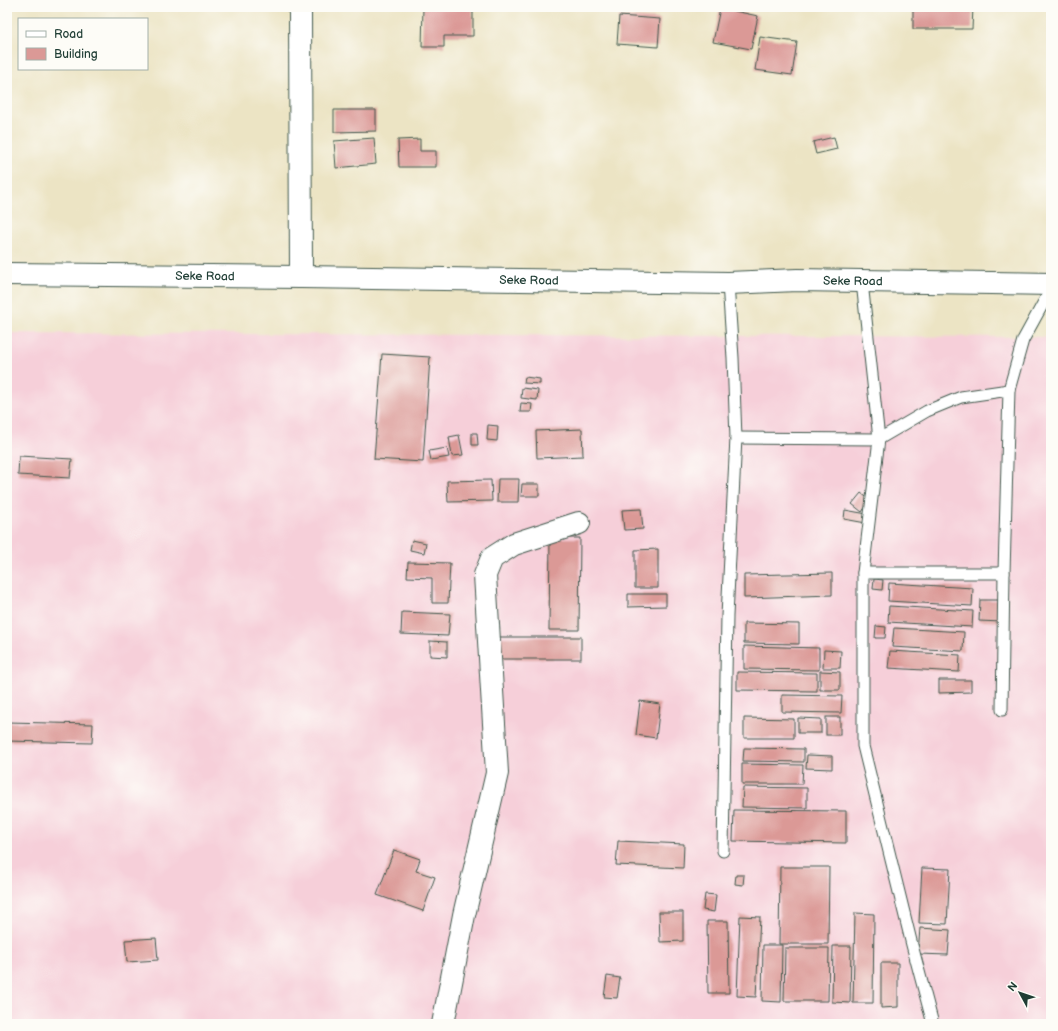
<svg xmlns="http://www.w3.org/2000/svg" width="1058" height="1031" viewBox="0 0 1058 1031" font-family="'Balsamiq Sans',sans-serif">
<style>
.built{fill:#f6cfd9}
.building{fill:#db9996}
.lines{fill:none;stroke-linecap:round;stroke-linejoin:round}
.service-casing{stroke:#3e564a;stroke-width:13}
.minor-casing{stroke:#3e564a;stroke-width:24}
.primary-casing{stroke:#3e564a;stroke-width:24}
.service{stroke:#fff;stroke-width:11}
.minor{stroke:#fff;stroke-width:22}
.primary{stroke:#fff;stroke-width:22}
.labels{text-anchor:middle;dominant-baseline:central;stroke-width:3;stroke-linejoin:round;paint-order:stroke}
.street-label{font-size:12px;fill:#1f3d34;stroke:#fdfcf7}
</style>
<rect width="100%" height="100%" fill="#fdfcf7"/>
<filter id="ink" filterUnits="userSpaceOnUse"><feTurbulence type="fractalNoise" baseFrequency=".025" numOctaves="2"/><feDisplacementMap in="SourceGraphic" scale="8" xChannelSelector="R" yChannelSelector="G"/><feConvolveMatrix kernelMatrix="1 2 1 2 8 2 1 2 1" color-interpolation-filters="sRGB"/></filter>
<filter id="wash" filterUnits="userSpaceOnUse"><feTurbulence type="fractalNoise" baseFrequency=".012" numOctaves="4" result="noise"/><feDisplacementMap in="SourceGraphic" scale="16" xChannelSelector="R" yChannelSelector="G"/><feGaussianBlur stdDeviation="0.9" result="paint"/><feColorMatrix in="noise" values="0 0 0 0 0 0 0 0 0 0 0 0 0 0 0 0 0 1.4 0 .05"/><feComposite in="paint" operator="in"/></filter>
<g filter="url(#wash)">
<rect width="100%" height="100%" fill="#ece4c4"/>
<polygon class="built" points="7,333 1051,337 1051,1024 7,1024"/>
<g id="blocks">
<g class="building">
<polygon points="423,7 473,7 473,36 444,36 444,47 422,47"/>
<polygon points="913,7 973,7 972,29 913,29"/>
<polygon points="720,8 758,16 751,49 713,42"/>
<polygon points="619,16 660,19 658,47 617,44"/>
<polygon points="760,37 797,42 792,75 755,70"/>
<polygon points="334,110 376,110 376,131 334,132"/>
<polygon points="834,137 837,149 816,154 813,142"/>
<polygon points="374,138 376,164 336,168 334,141"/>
<polygon points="420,139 420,151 436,151 436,167 399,167 398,140"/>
<polygon points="382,354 430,357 423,462 374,459"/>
<polygon points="525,377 540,379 540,384 524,383"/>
<polygon points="522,388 538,390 537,400 521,398"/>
<polygon points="521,403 532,404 531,412 520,412"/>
<polygon points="488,425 498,426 497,441 487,440"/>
<polygon points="582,429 583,456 537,458 536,431"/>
<polygon points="472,433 477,433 478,445 472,445"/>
<polygon points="459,435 463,455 452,456 449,437"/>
<polygon points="447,448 449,457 431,460 429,451"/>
<polygon points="19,456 72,459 70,478 18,475"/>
<polygon points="498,479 519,479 518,502 497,502"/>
<polygon points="491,480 492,501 448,502 447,481"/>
<polygon points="522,484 539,484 539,496 521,496"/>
<polygon points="861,493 870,500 862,512 852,504"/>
<polygon points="641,509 643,529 624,530 622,510"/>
<polygon points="845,510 867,514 866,523 844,519"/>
<polygon points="550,538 580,538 579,630 549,630"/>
<polygon points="412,540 426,543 424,553 410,550"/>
<polygon points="658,549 658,588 635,588 635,550"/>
<polygon points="408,562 450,563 448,603 432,603 432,578 407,577"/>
<polygon points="832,573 832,595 744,598 744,575"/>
<polygon points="874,579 883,580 882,590 873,589"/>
<polygon points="889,583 973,588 972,606 888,601"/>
<polygon points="628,594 666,594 666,606 628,607"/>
<polygon points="980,600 1002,600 1002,622 979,621"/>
<polygon points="889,606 973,611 972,627 888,622"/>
<polygon points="402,612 450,614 448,636 401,634"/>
<polygon points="744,623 799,624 799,644 744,643"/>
<polygon points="876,626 886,627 885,638 875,638"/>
<polygon points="894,628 964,632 963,651 892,647"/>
<rect x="497" y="637" width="84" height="22"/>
<polygon points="430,641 447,642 447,657 430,656"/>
<polygon points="744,646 819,648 819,670 744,669"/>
<polygon points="824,650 841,651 840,668 823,668"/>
<polygon points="890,651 960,655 959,672 888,668"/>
<polygon points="820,671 840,672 840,690 820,690"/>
<polygon points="737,672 817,673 817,691 737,690"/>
<polygon points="939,680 971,680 971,692 939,693"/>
<polygon points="782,695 842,696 841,713 782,712"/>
<polygon points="640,701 660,704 656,738 636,735"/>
<rect x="826" y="717" width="14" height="18"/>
<polygon points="744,718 794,719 794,738 744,738"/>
<polygon points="798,718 821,719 821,733 798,733"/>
<polygon points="7,722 93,724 92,743 7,741"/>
<polygon points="744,748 804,749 804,762 743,761"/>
<polygon points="807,755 832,756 832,769 806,768"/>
<polygon points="742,764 803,765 802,784 742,784"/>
<polygon points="743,787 807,788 807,808 742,807"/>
<polygon points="734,810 846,811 846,843 733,841"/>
<polygon points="618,841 684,844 683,868 616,865"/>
<polygon points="394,850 420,859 416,871 435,877 423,911 377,895"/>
<polygon points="780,867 829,867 828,944 779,944"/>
<polygon points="922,868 950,869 947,924 919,923"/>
<polygon points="736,875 744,875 743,885 735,884"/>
<polygon points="705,894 716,895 714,912 703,910"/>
<polygon points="659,912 683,912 683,941 660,942"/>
<polygon points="855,913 874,914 873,1003 853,1003"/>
<polygon points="740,916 760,917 756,997 737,996"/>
<polygon points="707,921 728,921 729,993 708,993"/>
<polygon points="920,928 950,930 948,955 918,954"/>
<polygon points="156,938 158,960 127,962 125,940"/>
<polygon points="763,945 782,945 781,1002 762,1001"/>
<polygon points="833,946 851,946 850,1003 832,1002"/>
<polygon points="785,948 829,948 828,1001 784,1001"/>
<polygon points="881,963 898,963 898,1007 881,1008"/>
<polygon points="607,976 620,978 617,998 604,997"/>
<polygon points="1050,1013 1051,1013 1051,1024 1049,1024"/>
</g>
</g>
</g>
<g filter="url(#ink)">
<use href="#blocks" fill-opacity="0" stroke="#3e564a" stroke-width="1"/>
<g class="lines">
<defs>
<g id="service">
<polyline points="862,282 879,439 863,573 863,746 912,945 933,1024"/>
<polyline points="736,438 879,439 927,411 961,397 1009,390"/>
<polyline points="863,573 1004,573"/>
<polyline points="1002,710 1004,573 1009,390 1023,340 1051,289"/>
<polyline points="723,851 727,616 736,438 733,358 728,283"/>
</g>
<g id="minor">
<polyline points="300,7 301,277"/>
<polyline points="443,1024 464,915 497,773 485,575 492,558 514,544 579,523"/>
</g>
<g id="primary">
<path id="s1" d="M7 274 301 277 728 283 797 280 1051 284"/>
</g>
</defs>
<use href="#service" class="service-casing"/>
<use href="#minor" class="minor-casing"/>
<use href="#primary" class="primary-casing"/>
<use href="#service" class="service"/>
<use href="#minor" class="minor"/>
<use href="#primary" class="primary"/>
</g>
</g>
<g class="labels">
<g class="street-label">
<text stroke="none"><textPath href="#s1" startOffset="198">Seke Road</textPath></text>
<text stroke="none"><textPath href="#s1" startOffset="522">Seke Road</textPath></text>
<text stroke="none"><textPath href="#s1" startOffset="846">Seke Road</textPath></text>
</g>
</g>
<rect width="1058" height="1031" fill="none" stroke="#fdfcf7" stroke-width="24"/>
<rect x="18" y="18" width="130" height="52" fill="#fdfcf7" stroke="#a4b0a9"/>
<rect x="26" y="31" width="20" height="6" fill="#ffffff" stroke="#a4b0a9"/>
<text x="54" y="38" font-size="12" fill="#1f3d34">Road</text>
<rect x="26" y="48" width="20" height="12" fill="#db9996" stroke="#a4b0a9"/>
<text x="54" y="58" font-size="12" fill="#1f3d34">Building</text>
<g transform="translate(1020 993) rotate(310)" stroke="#fdfcf7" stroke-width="3" paint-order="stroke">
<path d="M0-3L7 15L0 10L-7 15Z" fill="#1f3d34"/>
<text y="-6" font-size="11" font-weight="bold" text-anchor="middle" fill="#1f3d34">N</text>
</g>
</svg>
